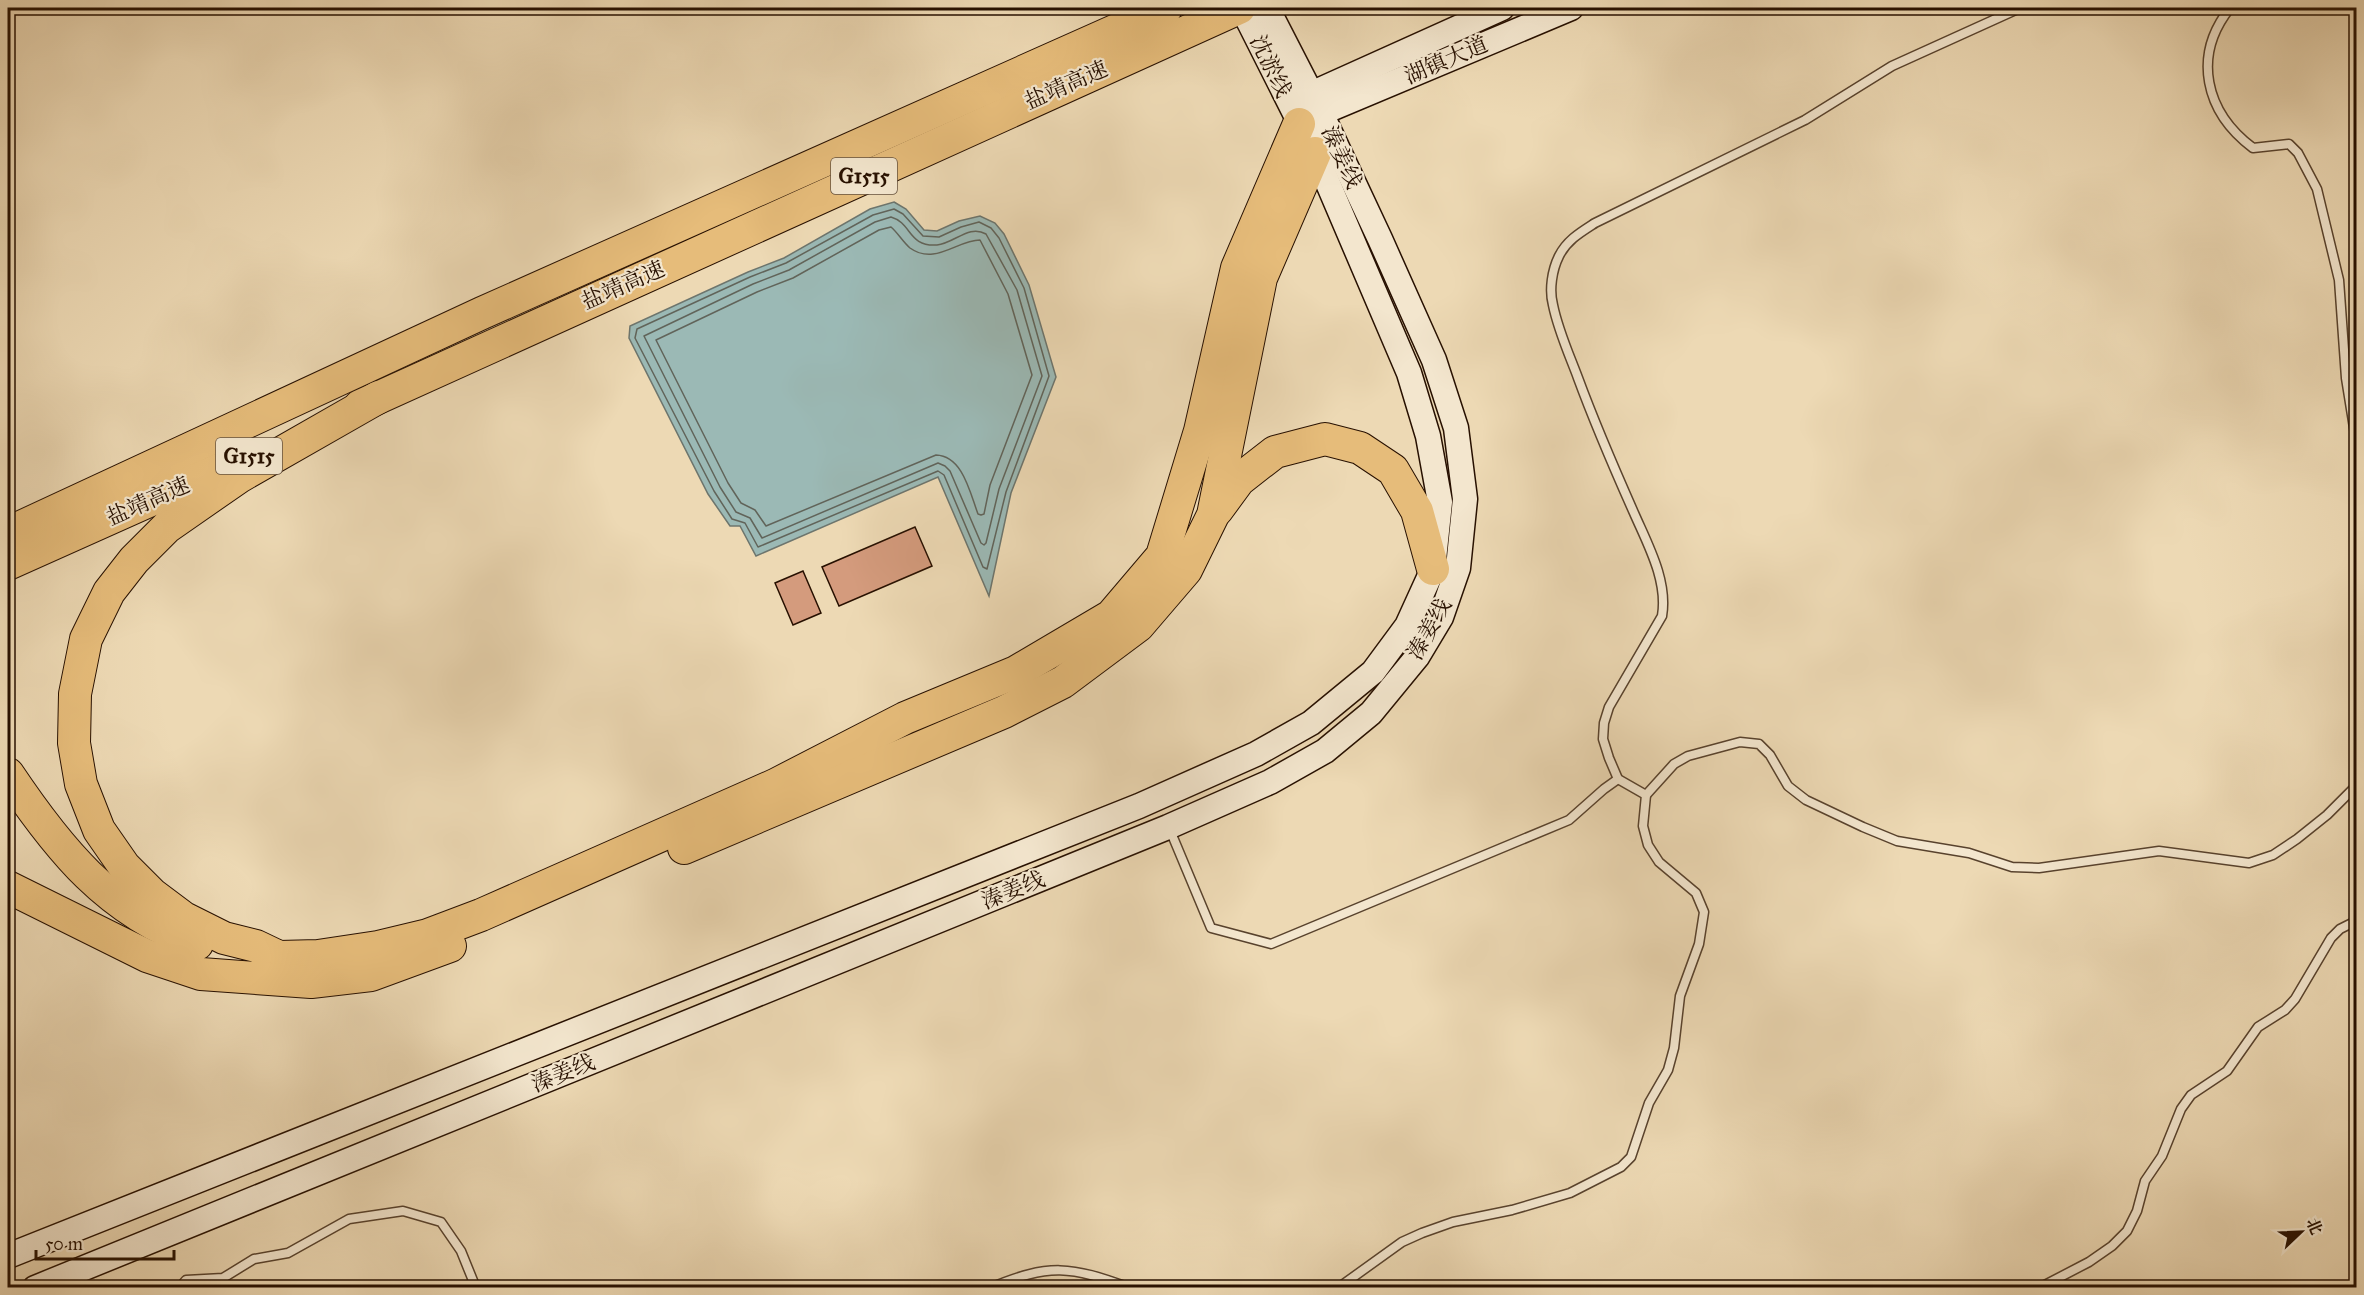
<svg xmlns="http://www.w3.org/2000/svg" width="2364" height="1295" viewBox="0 0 2364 1295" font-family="'IM FELL Great Primer','Noto Serif SC',serif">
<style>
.water{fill:#9bb9b5;stroke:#6d756d;stroke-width:1.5}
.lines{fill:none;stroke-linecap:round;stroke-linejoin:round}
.shore{stroke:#61645a;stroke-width:1.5}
.building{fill:#d49b7d;stroke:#271000;stroke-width:1.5}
.service-casing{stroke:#58422d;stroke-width:11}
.secondary-casing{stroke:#271000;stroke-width:27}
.motorway-casing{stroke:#271000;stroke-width:34}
.service{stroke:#f3e6ce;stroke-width:8}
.secondary{stroke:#f3e6ce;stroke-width:24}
.motorway{stroke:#e6bc7a;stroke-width:32}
.labels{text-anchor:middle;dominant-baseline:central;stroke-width:4.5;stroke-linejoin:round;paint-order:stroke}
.shield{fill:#f3e6ce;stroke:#64503e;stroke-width:1.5}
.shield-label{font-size:21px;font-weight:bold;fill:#271000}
.street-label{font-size:22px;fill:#271000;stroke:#f3e6ce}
</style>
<rect width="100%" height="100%" fill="#edd9b4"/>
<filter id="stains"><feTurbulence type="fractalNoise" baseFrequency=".00333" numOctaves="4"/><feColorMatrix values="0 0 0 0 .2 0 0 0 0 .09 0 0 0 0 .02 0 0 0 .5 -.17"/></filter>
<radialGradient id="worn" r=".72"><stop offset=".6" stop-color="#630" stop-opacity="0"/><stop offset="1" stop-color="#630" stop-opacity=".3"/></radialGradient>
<polygon class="water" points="894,202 906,209 924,230 937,231 959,221 980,216 995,223 1004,234 1029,285 1056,377 1011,493 989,596 938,477 756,556 740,526 730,526 708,494 629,338 630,326 748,272 784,258 870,209"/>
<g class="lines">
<g class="shore">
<polygon points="894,209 903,214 923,236 939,237 961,227 979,222 991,228 999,238 1024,288 1049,376 1006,492 987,569 983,567 944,475 938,471 758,547 745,523 732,519 714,491 635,338 637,329 750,277 786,263 873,215"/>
<path d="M891 217C912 223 908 247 937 245 955 243 969 224 986 234L1017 290 1042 376 999 489 986 543 984 545 981 543 950 471 945 466 938 463 762 538 750 518 736 512 720 487 644 336 753 284 789 270 875 222Z"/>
<path d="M891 227C898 233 903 242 910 248 935 266 957 240 980 240L1008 294 1032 375 990 485 984 514 981 515 978 514C970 493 963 456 936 455L766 526 755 510 741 503 728 483 656 340 757 292 793 278 879 230Z"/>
</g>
</g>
<g class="building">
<polygon points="915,527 932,566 839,606 822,567"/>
<polygon points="803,571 821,613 793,625 775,583"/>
</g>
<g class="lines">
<defs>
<g id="service">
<path d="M2230 8C2192 56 2205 112 2253 148L2289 144 2298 153 2317 189 2339 280 2346 378 2356 440"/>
<polyline points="2356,595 2356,604"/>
<polyline points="1646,795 1674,764 1688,756 1740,742 1759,744 1770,755 1788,786 1806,800 1863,827 1897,841 1969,853 2012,867 2039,868 2159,851 2249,863 2273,855 2297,839 2327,815 2356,786"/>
<polyline points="1170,830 1211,928 1271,944 1569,820 1604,789 1618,779"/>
<polyline points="179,1288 186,1280 223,1278 254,1259 288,1253 349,1219 403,1211 441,1222 461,1251 476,1288"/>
<path d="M990 1288C1050 1263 1070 1266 1130 1288"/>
<path d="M1338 1288 1402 1242 1422 1233 1453 1222 1512 1210 1570 1193 1621 1167 1631 1157 1649 1103 1668 1070 1674 1048 1680 996 1699 944 1704 912 1696 893 1659 862 1648 845 1643 826 1646 795 1618 779 1609 758 1603 739 1604 723 1609 707 1662 616C1668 581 1648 545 1634 513 1614 468 1595 424 1578 378 1569 354 1558 330 1553 305 1549 290 1552 270 1559 256 1567 240 1581 232 1595 223L1805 120 1892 66 2020 8"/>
<polyline points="2039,1288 2089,1262 2112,1246 2127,1231 2137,1211 2145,1181 2162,1156 2181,1109 2191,1095 2227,1071 2258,1027 2285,1010 2295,999 2331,938 2340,929 2356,921"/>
</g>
<g id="secondary">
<polyline points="1305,109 1311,94 1502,8"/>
<polyline points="1321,113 1571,8"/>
<polyline points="8,1256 1139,806 1256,754 1311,723 1373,672 1407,626 1433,569 1440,502 1428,436 1409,373 1315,153 1242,8"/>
<polyline points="35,1288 1168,827 1270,782 1325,751 1371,713 1417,657 1441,617 1458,568 1465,499 1456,428 1434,360 1380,239 1321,113 1267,8"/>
</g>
<g id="motorway">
<polyline points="379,397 239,477 167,527 134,560 109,592 86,639 75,694 74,743 81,784 99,830 124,866 152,894 184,918 224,938 256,946 279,957 318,956 378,947 428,935 481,915 775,785 905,718 1016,672 1111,616 1162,556 1200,431 1237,268 1299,124"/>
<polyline points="360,406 1239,8"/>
<polyline points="1217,510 1239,480 1275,452 1325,439 1360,448 1393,470 1417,511 1433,569"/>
<polyline points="8,533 482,313 1166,8"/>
<polyline points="8,564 238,461"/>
<path d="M8 774C59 850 108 911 197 944"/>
<polyline points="684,848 1004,712 1063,682 1138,626 1186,570 1213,515 1261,278 1315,153"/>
<polyline points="8,887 147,956 201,974 311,982 371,975 450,946"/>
</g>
</defs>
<use href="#service" class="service-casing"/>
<use href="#secondary" class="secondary-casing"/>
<use href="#motorway" class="motorway-casing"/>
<use href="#service" class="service"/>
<use href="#secondary" class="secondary"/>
<use href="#motorway" class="motorway"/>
</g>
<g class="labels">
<g class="shield">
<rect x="831" y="158" width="66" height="36" rx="4.5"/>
<rect x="216" y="438" width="66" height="36" rx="4.5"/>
</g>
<g class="shield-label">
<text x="864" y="176">G1515</text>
<text x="249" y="456">G1515</text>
</g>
<g class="street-label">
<text transform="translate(1446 60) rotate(-23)">湖镇大道</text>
<text transform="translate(1271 66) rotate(64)">沈淤线</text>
<text transform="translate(1066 85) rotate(-24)">盐靖高速</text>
<text transform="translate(1342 157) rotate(65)">溱姜线</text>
<text transform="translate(623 285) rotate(-24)">盐靖高速</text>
<text transform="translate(148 501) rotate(-24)">盐靖高速</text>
<text transform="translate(1429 629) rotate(-61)">溱姜线</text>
<text transform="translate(1013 890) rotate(-22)">溱姜线</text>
<text transform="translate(563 1073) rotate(-22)">溱姜线</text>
</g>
</g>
<rect width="2364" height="1295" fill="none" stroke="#edd9b4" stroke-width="30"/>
<rect x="9" y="9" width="2346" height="1277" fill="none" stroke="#271000" stroke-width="3"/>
<rect x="15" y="15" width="2334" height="1265" fill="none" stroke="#271000" stroke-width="1.5"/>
<g transform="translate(2301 1232) rotate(67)" stroke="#f3e6ce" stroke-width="4.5" paint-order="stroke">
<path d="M0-4.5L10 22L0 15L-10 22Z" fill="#271000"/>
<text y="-9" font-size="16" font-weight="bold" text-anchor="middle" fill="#271000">北</text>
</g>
<path d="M36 1250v9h138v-9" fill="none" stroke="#271000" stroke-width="3"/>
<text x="45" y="1250" font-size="18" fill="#271000" stroke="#f3e6ce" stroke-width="4.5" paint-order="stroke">50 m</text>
<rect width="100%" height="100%" filter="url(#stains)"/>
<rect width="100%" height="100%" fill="url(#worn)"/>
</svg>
